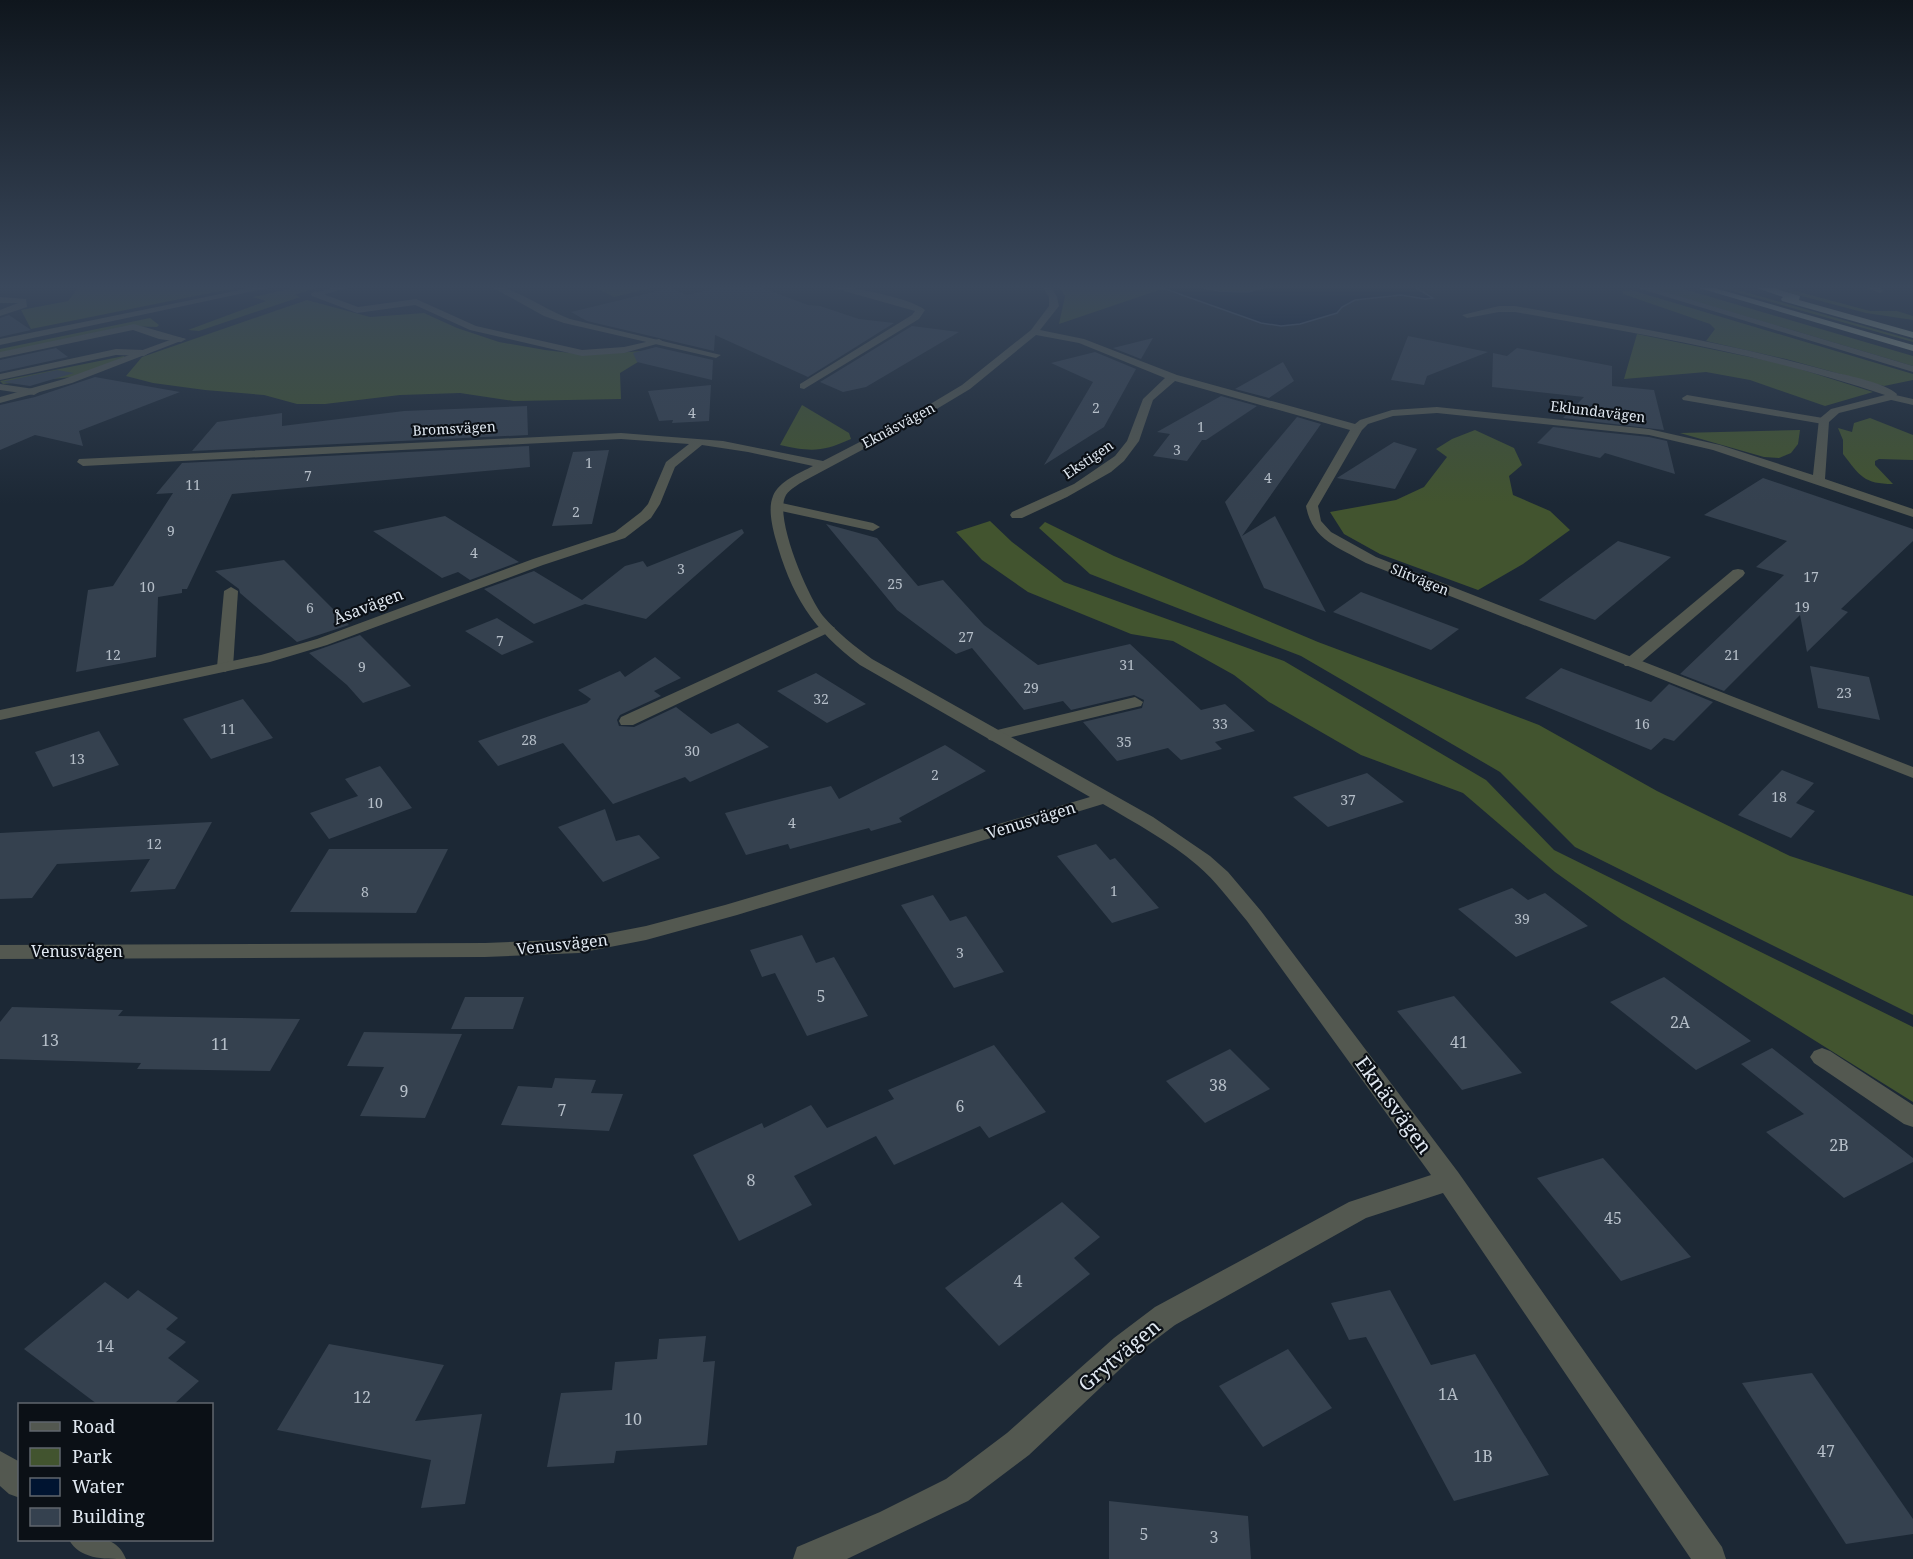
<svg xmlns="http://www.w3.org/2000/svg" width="1913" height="1559" viewBox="0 0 1913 1559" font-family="'Noto Serif',serif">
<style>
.green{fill:#42542f}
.water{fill:#001431;stroke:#43546b;stroke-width:1.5}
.building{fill:#35414f}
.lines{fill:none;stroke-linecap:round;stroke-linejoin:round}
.service{fill:#535850;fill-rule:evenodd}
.minor{fill:#535850;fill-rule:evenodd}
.tertiary{fill:#535850;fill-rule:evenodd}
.motorway{fill:#909a87;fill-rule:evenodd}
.labels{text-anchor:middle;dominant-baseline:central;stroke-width:4.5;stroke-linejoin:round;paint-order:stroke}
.number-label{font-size:14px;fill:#b5bec8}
.far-street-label{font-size:14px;fill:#e0e8f1;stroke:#0b1016}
.street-label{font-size:16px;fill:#e0e8f1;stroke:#0b1016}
.near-number-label{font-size:16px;fill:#b5bec8}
.near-street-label{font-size:20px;fill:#e0e8f1;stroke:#0b1016}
</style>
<rect width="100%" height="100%" fill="#1c2835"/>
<g class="green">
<polygon points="80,285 230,285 235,288 31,329 21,310 68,301"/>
<polygon points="308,285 323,285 295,295 300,297 199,331 188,330 266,301 253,297"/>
<polygon points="591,285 663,285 614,297"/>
<polygon points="1058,285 1154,285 1162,289 1059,324 1065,296"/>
<path d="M1190 285H1273C1248 298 1216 290 1190 285Z"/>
<polygon points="1641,285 1670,285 1913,356 1913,366"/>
<polygon points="1711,285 1721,285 1913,340 1913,342"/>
<polygon points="1760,285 1773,285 1870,311 1897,311 1913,316 1913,320 1866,313"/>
<polygon points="1631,290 1913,374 1913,380 1884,386 1786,359 1706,341 1715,329 1710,324 1623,294 1623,291"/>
<polygon points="307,300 370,317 424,313 457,328 499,342 545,350 588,355 641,351 638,362 620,373 621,399 514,401 460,393 400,395 325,404 297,404 264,395 205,390 153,383 126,376 142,357"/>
<polygon points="150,318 159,325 157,327 126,326 0,353 0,349"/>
<polygon points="1637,334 1784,364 1873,392 1825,406 1750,380 1706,372 1624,379"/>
<polygon points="124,356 125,358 72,377 3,384 0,381"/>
<path d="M802 405 849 433 851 439C822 452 811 452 780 445Z"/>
<path d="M1870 418 1913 435V460L1879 459 1875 461V465L1893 484C1864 484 1860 476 1843 454V440L1838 428 1852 432 1854 423Z"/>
<polygon points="1475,430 1514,448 1522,465 1509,476 1513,495 1550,511 1570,530 1523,564 1478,590 1380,554 1344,534 1330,512 1396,500 1424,487 1447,457 1436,449 1452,439"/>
<polygon points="1800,430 1798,444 1791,453 1779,458 1764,457 1680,433"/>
<polygon points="990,521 1012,542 1064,582 1284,661 1486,780 1554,850 1913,1027 1913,1102 1622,920 1555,872 1463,793 1361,755 1269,702 1234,675 1173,641 1131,634 1028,592 982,560 956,532"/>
<polygon points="1045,522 1114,556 1318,642 1539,725 1657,791 1790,856 1913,896 1913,1015 1575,847 1500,772 1301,656 1090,574 1039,528"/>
</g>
<polygon class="water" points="1154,285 1190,285 1219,291 1248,292 1273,285 1417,285 1416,288 1433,298 1425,299 1401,295 1355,300 1342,307 1337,313 1300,324 1281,326 1261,323"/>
<g class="building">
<polygon points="729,285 755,285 808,305 820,306 859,319 894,323 808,377 715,335 714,351 587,321 571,312 670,288 687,295"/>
<polygon points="9,315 31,330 0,337 0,318"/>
<polygon points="912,326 959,332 866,387 843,392 820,382"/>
<polygon points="1408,336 1488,352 1427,376 1424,385 1391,380"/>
<polygon points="1153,338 1141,359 1113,348"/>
<polygon points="656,347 713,360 712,380 637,362 633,353"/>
<polygon points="56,348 68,357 0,372 0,360"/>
<polygon points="1517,348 1612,366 1612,386 1654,390 1664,430 1563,418 1584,397 1492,387 1493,353 1507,356"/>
<polygon points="1095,352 1136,369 1104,427 1044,465 1093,382 1051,363"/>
<polygon points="1283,362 1294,381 1269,398 1235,389"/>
<polygon points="57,370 74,373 30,386 2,382"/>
<polygon points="95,377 180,392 79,431 83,446 35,435 0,450 0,405 35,397"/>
<polygon points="711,385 709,421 672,423 673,420 659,421 648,391"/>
<polygon points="1221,396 1257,406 1206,440 1202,440 1187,461 1153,456 1170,434 1157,432"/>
<polygon points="527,406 528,435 192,451 217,422 282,413 282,426 404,411"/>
<polygon points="1297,417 1321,424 1242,536 1275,516 1326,612 1264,588 1225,502"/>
<polygon points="1553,427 1649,437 1667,441 1675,474 1605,453 1600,458 1537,443"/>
<polygon points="1394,442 1417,449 1395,489 1337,478"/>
<polygon points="529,446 530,467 232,494 187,589 182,589 182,593 158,597 156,657 76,672 88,590 113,586 173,493 156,494 182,463"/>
<polygon points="609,450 592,524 552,526 573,452"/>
<polygon points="1763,478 1913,529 1913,541 1841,609 1848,612 1807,652 1800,615 1724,691 1680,674 1784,575 1756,567 1787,541 1704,515"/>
<polygon points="445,516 519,562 470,580 458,572 442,578 373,531"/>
<polygon points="826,524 877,538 918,586 943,580 984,625 1038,665 1130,644 1201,710 1225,704 1255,731 1215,742 1222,749 1181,760 1168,748 1117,761 1083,722 1142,708 1144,700 1134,695 1071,710 1063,701 1024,710 972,648 956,654 897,610"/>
<polygon points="742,529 744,533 646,619 585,604 534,624 484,589 534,571 582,600 625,566 643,561 647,567"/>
<polygon points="1618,541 1671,557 1595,620 1539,600"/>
<polygon points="284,560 349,625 297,642 240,593 239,589 215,571"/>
<polygon points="1361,592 1459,629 1431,650 1333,612"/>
<polygon points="497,618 534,642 502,655 465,631"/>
<polygon points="360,635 411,686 363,703 347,685 309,653"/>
<polygon points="655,657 681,678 654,691 661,696 620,715 617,720 619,726 634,727 676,707 711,734 738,723 769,747 690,782 685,777 613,804 563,743 498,766 478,741 587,703 591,699 578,690 620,671 625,677"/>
<polygon points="1810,666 1869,677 1880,720 1818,708"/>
<polygon points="1561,668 1651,702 1669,684 1713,702 1674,741 1664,738 1651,750 1525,698"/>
<polygon points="816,673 866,704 827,723 777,691"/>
<polygon points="243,699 273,738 211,759 183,719"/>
<polygon points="99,731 119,765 53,787 35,752"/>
<polygon points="945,745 986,771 899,818 902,822 871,831 869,828 790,849 788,844 746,855 725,813 831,786 839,799"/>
<polygon points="380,766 412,808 329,839 310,813 358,796 345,779"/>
<polygon points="1782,770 1814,783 1796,803 1815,811 1791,838 1738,815"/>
<polygon points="1367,773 1404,802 1328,827 1293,797"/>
<polygon points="605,809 616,841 639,835 660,858 603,882 558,827"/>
<polygon points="212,822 175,889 130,892 150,859 57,864 32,898 0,899 0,833"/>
<polygon points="1096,844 1110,860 1115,858 1159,908 1112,923 1057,856"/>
<polygon points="329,849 448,849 416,913 290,912"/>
<polygon points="1512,888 1528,900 1545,893 1588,926 1516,957 1458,909"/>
<polygon points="933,895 950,921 966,916 1004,972 954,988 901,905"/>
<polygon points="802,935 816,963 834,957 868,1016 807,1036 775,973 762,977 750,950"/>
<polygon points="1664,977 1751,1041 1696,1070 1610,1002"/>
<polygon points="1454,996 1522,1073 1462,1090 1397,1011"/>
<polygon points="465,997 524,997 513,1029 451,1029"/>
<polygon points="12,1007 123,1010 118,1016 300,1019 270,1071 137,1069 141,1063 0,1059 0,1022"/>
<polygon points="364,1032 462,1034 425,1118 360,1116 384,1067 347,1066"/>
<polygon points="994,1045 1046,1112 989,1138 980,1126 894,1165 876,1136 794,1176 812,1205 739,1241 693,1155 762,1123 764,1128 811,1105 827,1128 894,1099 888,1090"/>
<polygon points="1772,1048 1913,1158 1913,1162 1844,1198 1766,1132 1804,1114 1741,1064"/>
<polygon points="1230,1049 1270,1089 1205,1123 1166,1081"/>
<polygon points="555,1078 596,1080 591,1093 623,1094 609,1131 501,1125 518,1086 552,1088"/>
<polygon points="1603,1158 1691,1257 1621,1281 1537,1178"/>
<polygon points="1062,1202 1100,1237 1074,1258 1090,1274 999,1346 945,1288"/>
<polygon points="105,1282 128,1299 138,1290 178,1318 166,1329 186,1342 168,1358 199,1381 174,1404 97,1404 24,1349"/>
<polygon points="1390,1290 1431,1365 1475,1354 1549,1475 1454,1501 1366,1337 1349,1340 1331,1303"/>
<polygon points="706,1336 703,1362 715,1361 707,1445 616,1451 614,1463 547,1467 561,1393 612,1390 615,1362 657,1359 659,1339"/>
<polygon points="329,1344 444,1365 415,1421 482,1414 465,1504 421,1508 431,1460 277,1430"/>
<polygon points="1288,1349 1332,1408 1263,1447 1219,1386"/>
<polygon points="1812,1373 1913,1519 1913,1534 1846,1544 1742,1383"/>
<polygon points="1109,1501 1248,1516 1251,1559 1109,1559"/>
</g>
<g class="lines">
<g class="service">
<polygon points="1858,285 1873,285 1884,290 1880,293"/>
<polygon points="315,291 358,307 416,299 476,326 582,350 624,347 659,339 664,342 624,353 582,356 470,330 415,305 357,313 312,296 311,294"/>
<polygon points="134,324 186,339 181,342 159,339 133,330 0,358 0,352"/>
<polygon points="116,349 144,350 149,353 144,356 116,355 0,380 0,374"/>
<polygon points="0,384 34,389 39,392 34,395 0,390"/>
<polygon points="1891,394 1913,399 1913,405 1887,399 1886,397"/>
<polygon points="1687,395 1823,418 1829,421 1823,424 1683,400 1682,398"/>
<polygon points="777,502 873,523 880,527 873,531 772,509 771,506"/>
<polygon points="1738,569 1743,570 1745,573 1743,576 1637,666 1625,666 1623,663 1625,660 1733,570"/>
<polygon points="231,587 238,591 233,667 225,672 217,667 224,591"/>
<polygon points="827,623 835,628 832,631 633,725 621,725 619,721 621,717"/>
<polygon points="1135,697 1143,702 1141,706 995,741 989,740 986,736 989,732"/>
<polygon points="1822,1048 1830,1051 1913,1105 1913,1127 1904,1124 1814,1063 1810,1057 1814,1051"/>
</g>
<g class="minor">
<polygon points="341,285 357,285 315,297 311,294"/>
<path d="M488 285C512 285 545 310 570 319L721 355 716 358 564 323 544 316Z"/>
<path d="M823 285C844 285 909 297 925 310L919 319 804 389 800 388V384L912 315 915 311Z"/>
<path d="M1041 285H1050L1057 297 1059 306 1040 330 1084 339 1177 375 1355 424 1360 420 1392 410 1437 407 1649 429 1720 445 1813 475 1819 419 1831 409 1885 395C1765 354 1640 334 1515 312H1499L1467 318 1462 315 1499 306H1515C1622 325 1729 343 1833 372 1850 376 1885 383 1897 394L1895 399 1839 413 1829 422 1825 479 1913 509V517L1713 450 1649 435 1437 413 1393 416 1368 424 1362 430 1318 506 1321 521 1331 532 1376 557 1913 767V778L1366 563C1338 547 1312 540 1306 506L1350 430 1175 381 1153 400 1139 441 1124 461 1111 472 1067 497 1022 518H1012L1010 515 1012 512 1074 484 1115 456 1127 441 1143 399 1165 378 1079 343 1036 335 970 389 920 419 804 481C799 484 790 489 786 495 773 516 808 597 823 616 837 632 854 646 872 659L1153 817 1210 856 1228 872 1261 911 1458 1172 1722 1547 1726 1559H1691L1443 1193 1366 1218 1175 1325 1134 1356 1029 1455 968 1501 847 1559H793L797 1547 880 1512 946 1479 1007 1433 1114 1338 1155 1307 1349 1202 1431 1175 1247 921C1231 902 1216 881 1197 865 1169 841 1135 823 1103 804L737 915 646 940 579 953 485 957 0 959V945L485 943 579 939 646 926 725 905 1090 797 860 665C812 629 791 595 775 537 772 525 768 508 773 496 779 481 800 473 813 466L748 452 702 445 675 467 660 504 651 518 625 538 543 565 327 645 270 662 0 720V710L261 655 317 639 533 559 615 532 641 512 648 504 666 462 689 444 621 439 83 466 77 462 79 459 621 433 723 441 823 461 912 415 962 385 1031 330 1049 306V297Z"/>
<polygon points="1628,285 1642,285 1913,366 1913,372"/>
<polygon points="0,297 26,299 27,307 0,316 0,310 18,303 0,303"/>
<polygon points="178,337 186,339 72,383 0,403 0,397 64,379"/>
<polygon points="0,1451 20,1462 20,1498 9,1494 0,1486"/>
<path d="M69 1540C93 1537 116 1534 126 1559 102 1559 80 1559 69 1540Z"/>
</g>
<polygon class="tertiary" points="264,285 282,285 0,345 0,339"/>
<g class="motorway">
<polygon points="1689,285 1704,285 1913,345 1913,351"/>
<polygon points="1748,285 1763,285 1800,296 1799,300 1913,332 1913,338 1782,301 1781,299 1783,297"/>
</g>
</g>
<linearGradient id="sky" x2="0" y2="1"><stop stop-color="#0f161d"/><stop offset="0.57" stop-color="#3a485c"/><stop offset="1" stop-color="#3a485c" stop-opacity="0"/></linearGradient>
<rect width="1913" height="504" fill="url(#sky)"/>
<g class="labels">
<g class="number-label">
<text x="1096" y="407">2</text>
<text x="692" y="412">4</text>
<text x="1201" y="426">1</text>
<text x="1177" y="449">3</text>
<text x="589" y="462">1</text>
<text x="308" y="475">7</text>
<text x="1268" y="477">4</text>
<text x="193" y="484">11</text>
<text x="576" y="511">2</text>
<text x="171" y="530">9</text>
<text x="474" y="552">4</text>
<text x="681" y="568">3</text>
<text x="1811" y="576">17</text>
<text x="895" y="583">25</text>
<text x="147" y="586">10</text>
<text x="1802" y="606">19</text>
<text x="310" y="607">6</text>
<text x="966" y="636">27</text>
<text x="500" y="640">7</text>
<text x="113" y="654">12</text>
<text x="1732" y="654">21</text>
<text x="1127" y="664">31</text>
<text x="362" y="666">9</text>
<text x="1031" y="687">29</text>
<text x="1844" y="692">23</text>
<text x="821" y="698">32</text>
<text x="1220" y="723">33</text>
<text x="1642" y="723">16</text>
<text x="228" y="728">11</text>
<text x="529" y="739">28</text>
<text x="1124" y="741">35</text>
<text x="692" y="750">30</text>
<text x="77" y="758">13</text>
<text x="935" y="774">2</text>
<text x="1779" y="796">18</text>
<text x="1348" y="799">37</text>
<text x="375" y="802">10</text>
<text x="792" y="822">4</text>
<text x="154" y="843">12</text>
<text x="1114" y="890">1</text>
<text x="365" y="891">8</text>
<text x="1522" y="918">39</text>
<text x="960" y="952">3</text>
</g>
<g class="far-street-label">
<text transform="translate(1598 411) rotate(7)">Eklundavägen</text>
<text transform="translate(898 425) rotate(-28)">Eknäsvägen</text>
<text transform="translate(454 428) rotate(-3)">Bromsvägen</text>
<text transform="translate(1088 459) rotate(-34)">Ekstigen</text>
<text transform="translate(1420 579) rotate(22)">Slitvägen</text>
</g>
<g class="street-label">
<text transform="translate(368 606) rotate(-21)">Åsavägen</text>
<text transform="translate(1031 820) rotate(-17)">Venusvägen</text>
<text transform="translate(562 944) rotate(-6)">Venusvägen</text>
<text x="77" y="951">Venusvägen</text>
</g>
<g class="near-number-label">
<text x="821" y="996">5</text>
<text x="1680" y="1022">2A</text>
<text x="50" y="1040">13</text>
<text x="1459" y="1042">41</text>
<text x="220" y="1044">11</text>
<text x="1218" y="1085">38</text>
<text x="404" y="1091">9</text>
<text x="960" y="1106">6</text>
<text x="562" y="1110">7</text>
<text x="1839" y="1145">2B</text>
<text x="751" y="1180">8</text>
<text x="1613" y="1218">45</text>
<text x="1018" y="1281">4</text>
<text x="105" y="1346">14</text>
<text x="1448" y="1394">1A</text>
<text x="362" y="1397">12</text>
<text x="633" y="1419">10</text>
<text x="1826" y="1451">47</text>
<text x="1483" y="1456">1B</text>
<text x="1144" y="1534">5</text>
<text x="1214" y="1537">3</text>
</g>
<g class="near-street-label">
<text transform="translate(1394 1105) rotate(54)">Eknäsvägen</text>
<text transform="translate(1119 1355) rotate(-40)">Grytvägen</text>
</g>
</g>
<rect x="18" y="1403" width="195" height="138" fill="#0b1016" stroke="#60666e" stroke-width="1.5"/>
<rect x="30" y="1422" width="30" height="9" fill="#535850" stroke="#60666e" stroke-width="1.5"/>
<text x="72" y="1433" font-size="18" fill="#e0e8f1">Road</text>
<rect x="30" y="1448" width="30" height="18" fill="#42542f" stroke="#60666e" stroke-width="1.5"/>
<text x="72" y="1463" font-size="18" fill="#e0e8f1">Park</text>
<rect x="30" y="1478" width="30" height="18" fill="#001431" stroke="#60666e" stroke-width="1.5"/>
<text x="72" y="1493" font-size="18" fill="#e0e8f1">Water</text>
<rect x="30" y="1508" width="30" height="18" fill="#35414f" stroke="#60666e" stroke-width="1.5"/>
<text x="72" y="1523" font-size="18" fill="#e0e8f1">Building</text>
</svg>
